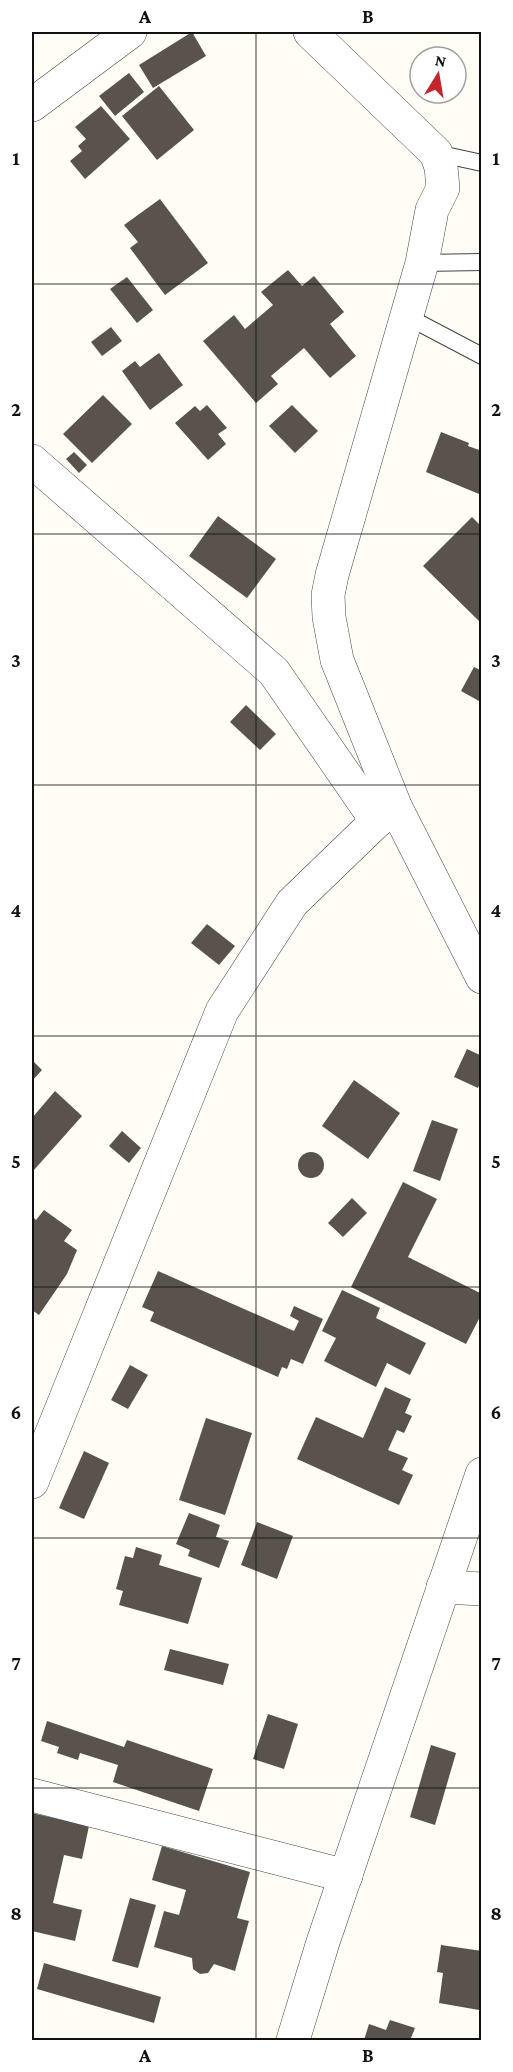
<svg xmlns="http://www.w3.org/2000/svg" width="513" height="2072" viewBox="0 0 513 2072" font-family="'Crimson Pro',serif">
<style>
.building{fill:#5a524d}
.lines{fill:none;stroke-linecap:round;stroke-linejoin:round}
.service-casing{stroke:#444;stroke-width:18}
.minor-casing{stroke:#444;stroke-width:34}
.service{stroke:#fff;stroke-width:16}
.minor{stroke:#fff;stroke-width:33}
.grid{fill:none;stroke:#111;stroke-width:1.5;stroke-opacity:0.55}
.neatline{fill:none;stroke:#111;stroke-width:2}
.grid-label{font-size:20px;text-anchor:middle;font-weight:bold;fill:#111}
</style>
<rect width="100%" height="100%" fill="#fffdf5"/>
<g class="building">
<polygon points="192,32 206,56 153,88 139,65"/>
<polygon points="129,73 144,92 115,116 99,96"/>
<polygon points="159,86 194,130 157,160 122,116"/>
<polygon points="101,106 130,139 85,179 70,161 82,151 78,146 86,139 75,127"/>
<polygon points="160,199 208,263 165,295 130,248 138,242 124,225"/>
<polygon points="288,270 302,286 314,276 344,312 330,324 356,356 330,378 304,348 271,376 278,384 256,403 203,341 234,315 245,329 273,305 261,292"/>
<polygon points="127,277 153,310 137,323 110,289"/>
<polygon points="111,327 122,341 102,356 91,342"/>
<polygon points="159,353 183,385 150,410 122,371 135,361 140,367"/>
<polygon points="103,395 132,424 92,463 63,434"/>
<polygon points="207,405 227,428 218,434 226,444 208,460 175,423 195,406 200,411"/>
<polygon points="292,405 318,431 295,453 269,426"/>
<polygon points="441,432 469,443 468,446 482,451 482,488 479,494 426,472"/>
<polygon points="74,452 87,465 79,473 66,459"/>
<polygon points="218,516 276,559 247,598 189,556"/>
<polygon points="472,517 482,527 482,624 423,566"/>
<polygon points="474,667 482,671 482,696 479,701 461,691"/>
<polygon points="246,705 276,734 260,750 230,722"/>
<polygon points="207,924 235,946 219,965 191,943"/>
<polygon points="467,1049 482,1056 482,1079 478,1088 454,1077"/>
<polygon points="32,1060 42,1070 32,1081"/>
<polygon points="354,1080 400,1113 368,1159 322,1126"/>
<polygon points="55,1091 82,1116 34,1170 32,1168 32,1118"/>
<polygon points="432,1120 458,1129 440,1181 413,1171"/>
<polygon points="122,1131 141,1148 129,1163 109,1146"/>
<circle cx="311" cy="1165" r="13"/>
<polygon points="403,1182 437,1199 408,1257 482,1294 482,1313 466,1344 351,1287"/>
<polygon points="352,1198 367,1213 343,1237 328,1223"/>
<polygon points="44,1210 72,1230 64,1241 77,1250 67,1274 39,1315 32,1310 32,1216 36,1220"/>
<polygon points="158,1271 294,1331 299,1321 290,1316 294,1306 323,1319 303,1364 291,1359 287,1369 282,1367 278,1377 150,1321 154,1312 142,1307"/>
<polygon points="342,1290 380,1308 376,1318 426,1343 410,1375 387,1363 376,1387 324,1361 336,1338 322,1331"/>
<polygon points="130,1365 148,1375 128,1409 111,1400"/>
<polygon points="385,1387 411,1399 405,1413 412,1416 404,1433 397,1430 388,1450 408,1458 402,1470 413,1475 399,1505 297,1459 316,1417 363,1438"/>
<polygon points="206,1418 252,1433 225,1515 179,1500"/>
<polygon points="84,1451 109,1463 84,1519 59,1508"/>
<polygon points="189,1513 220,1525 216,1537 229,1541 219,1568 188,1556 190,1550 176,1544"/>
<polygon points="257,1522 293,1536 277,1579 241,1565"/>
<polygon points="136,1547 162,1555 159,1565 202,1578 188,1624 119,1605 123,1591 116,1589 125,1556 133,1558"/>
<polygon points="170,1649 229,1664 223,1685 164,1670"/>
<polygon points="268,1714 298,1724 284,1769 253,1759"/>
<polygon points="47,1721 124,1747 127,1740 213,1769 199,1811 113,1782 118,1765 80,1753 78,1760 57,1753 59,1747 41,1741"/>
<polygon points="431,1745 456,1753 435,1825 410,1817"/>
<polygon points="32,1813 89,1826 82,1859 64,1855 53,1903 82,1910 75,1941 32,1931"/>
<polygon points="162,1846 250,1872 237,1918 249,1921 235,1971 214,1964 208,1973 200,1974 193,1969 192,1958 154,1947 164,1911 179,1915 186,1890 152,1880"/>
<polygon points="130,1898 156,1905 138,1968 112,1961"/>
<polygon points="441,1945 482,1951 482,1994 479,2010 439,2003 443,1973 437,1972"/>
<polygon points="44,1963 161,1997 154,2023 37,1989"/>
<polygon points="390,2020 415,2028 411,2038 416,2040 364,2040 369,2024 386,2030"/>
</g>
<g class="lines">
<defs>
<g id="service">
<polyline points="436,153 482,163"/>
<polyline points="422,263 482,262"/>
<polyline points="406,316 482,356"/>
</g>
<g id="minor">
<polyline points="310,32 436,153 441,167 443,188 432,210 422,263 332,575 328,595 329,617 337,660 396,808 482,977"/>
<polyline points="32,105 130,32"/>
<polyline points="32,461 274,672 377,821"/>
<polyline points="32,1482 222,1011 292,903 377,821 396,808"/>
<polyline points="443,1587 482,1589"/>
<polyline points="32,1795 346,1876"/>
<polyline points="293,2040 323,1942 482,1474"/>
</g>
</defs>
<use href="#service" class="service-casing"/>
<use href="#minor" class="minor-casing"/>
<use href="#service" class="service"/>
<use href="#minor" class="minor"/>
</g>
<path class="grid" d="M256 32V2040M32 284H482M32 534H482M32 785H482M32 1036H482M32 1287H482M32 1538H482M32 1788H482"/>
<rect width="513" height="2072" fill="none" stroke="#ffffff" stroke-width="66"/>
<g transform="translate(438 75) rotate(11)"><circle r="28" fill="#ffffff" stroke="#a0a0a0" stroke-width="1.5"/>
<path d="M0-4.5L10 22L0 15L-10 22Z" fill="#c4262e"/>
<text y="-9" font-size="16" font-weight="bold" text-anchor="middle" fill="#111111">N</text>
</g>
<rect x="33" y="33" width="447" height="2006" class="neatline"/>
<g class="grid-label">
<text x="145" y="23">A</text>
<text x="368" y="23">B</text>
<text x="16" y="165">1</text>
<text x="496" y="165">1</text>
<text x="16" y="416">2</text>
<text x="496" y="416">2</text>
<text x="16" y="667">3</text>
<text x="496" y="667">3</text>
<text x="16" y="917">4</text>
<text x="496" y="917">4</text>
<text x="16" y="1168">5</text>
<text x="496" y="1168">5</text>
<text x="16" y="1419">6</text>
<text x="496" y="1419">6</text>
<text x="16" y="1670">7</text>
<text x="496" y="1670">7</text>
<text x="16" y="1920">8</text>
<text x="496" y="1920">8</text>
<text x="145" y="2062">A</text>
<text x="368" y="2062">B</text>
</g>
</svg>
